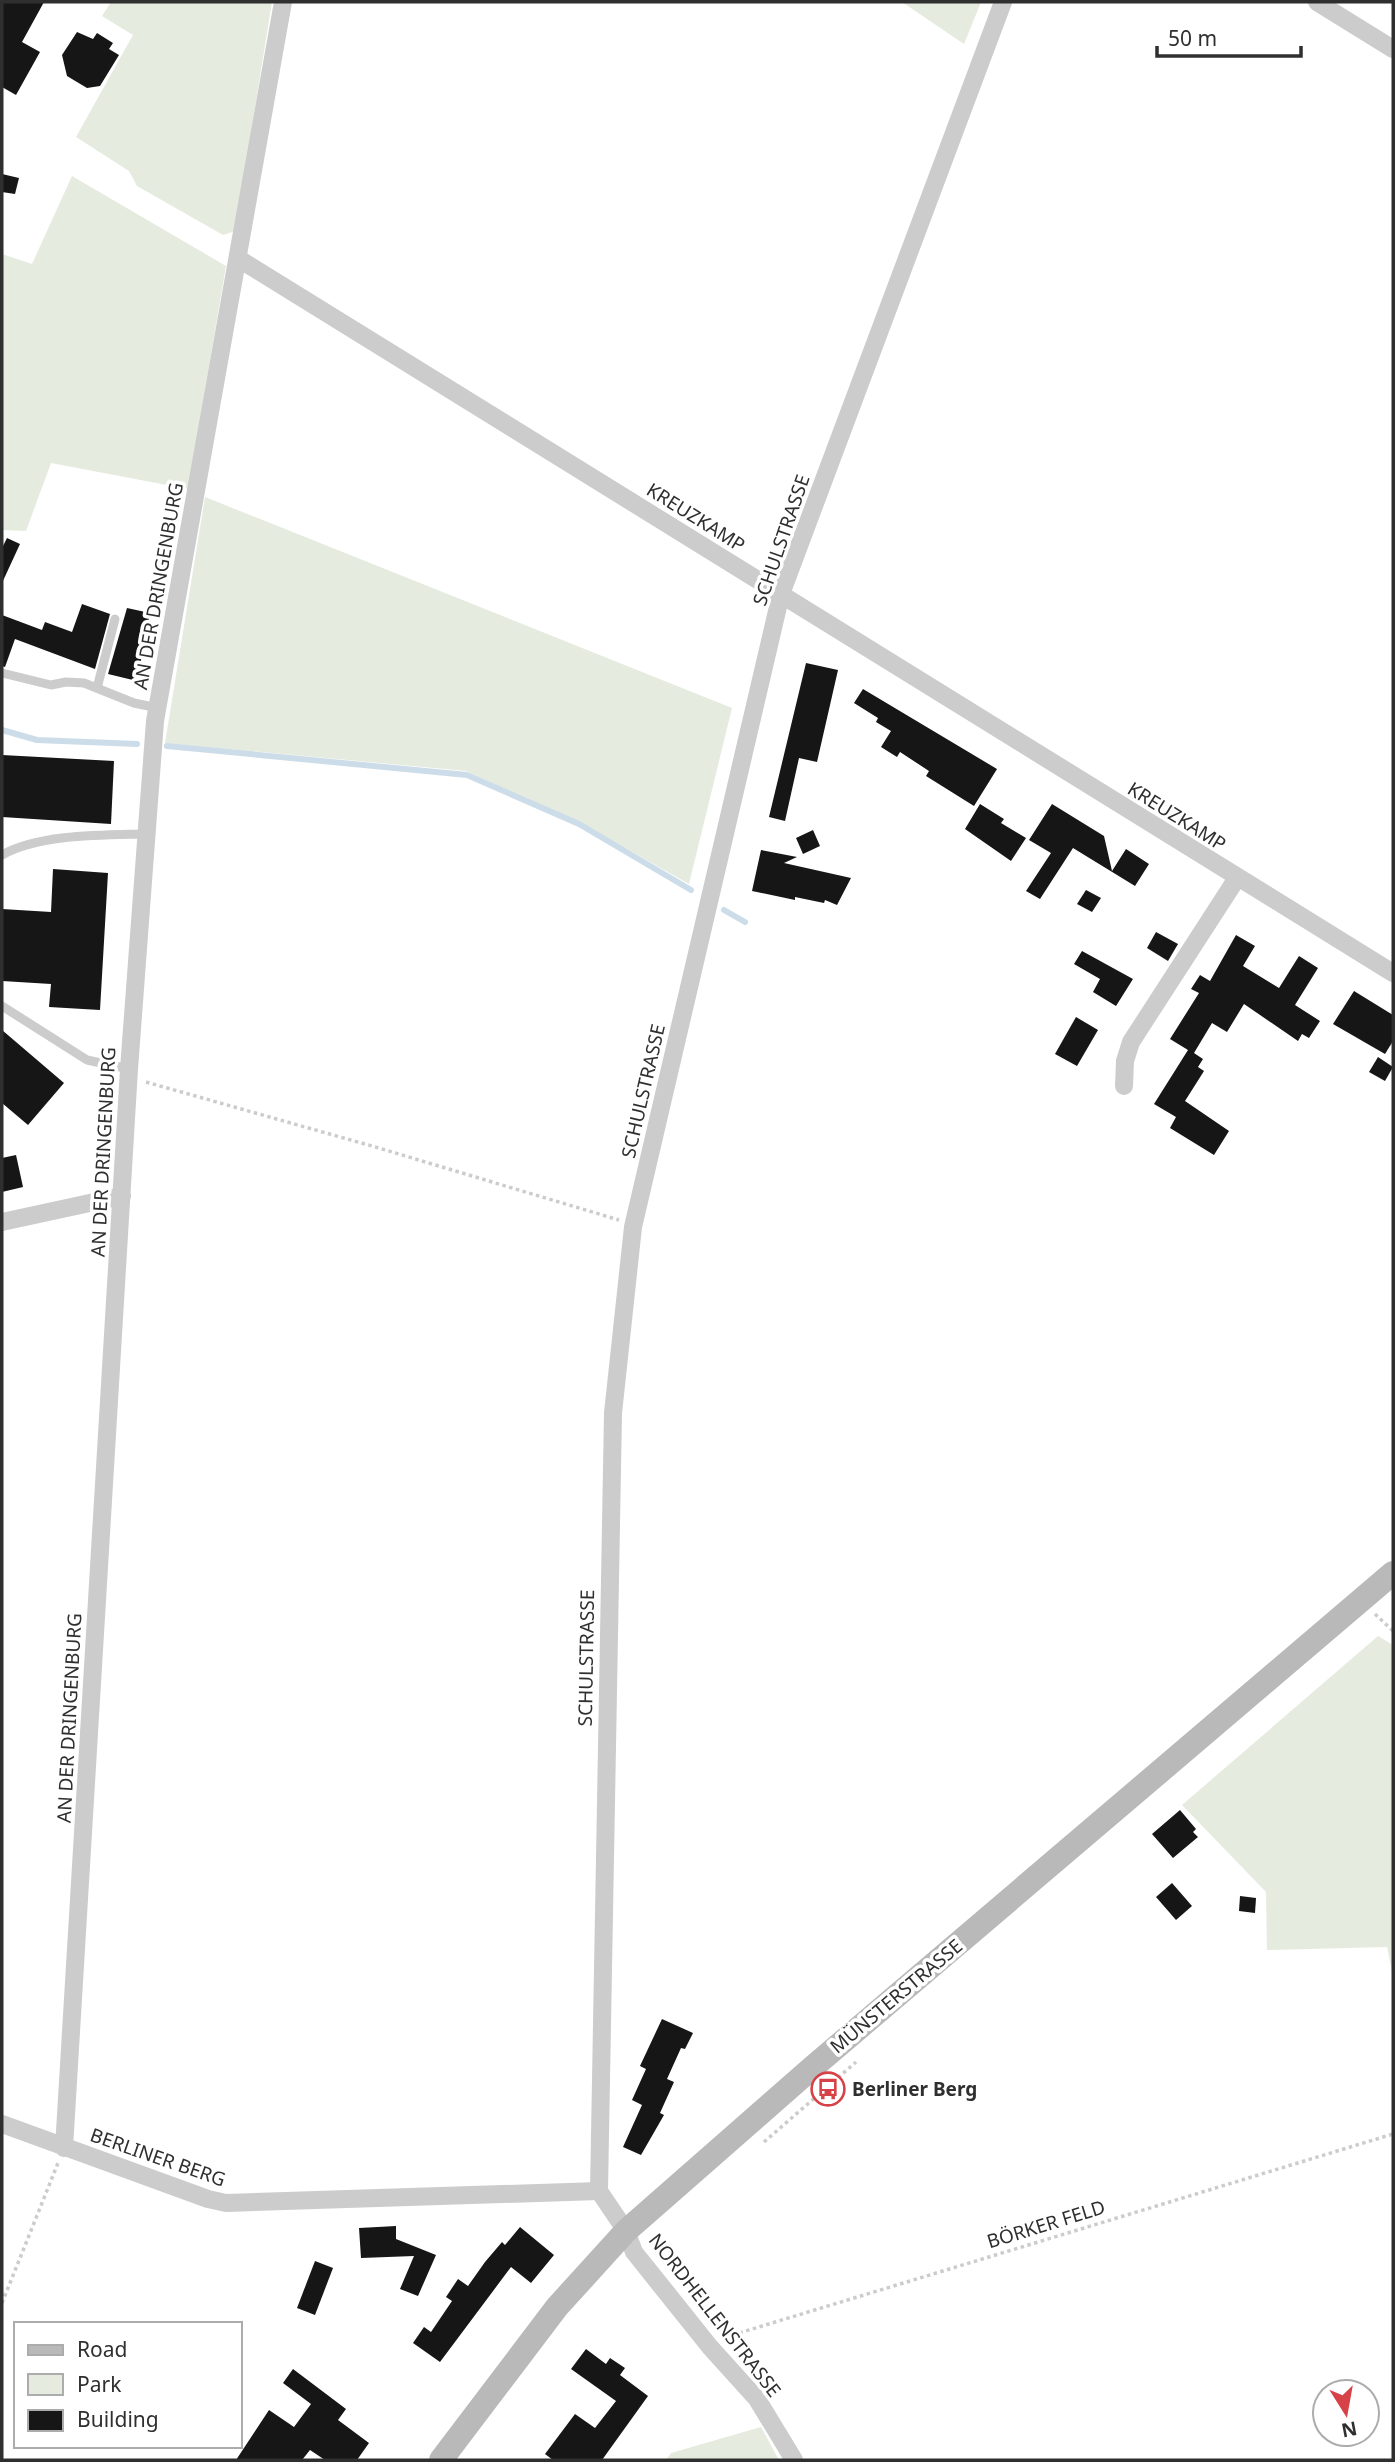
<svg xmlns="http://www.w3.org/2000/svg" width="1395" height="2462" viewBox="0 0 1395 2462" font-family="'Noto Sans',sans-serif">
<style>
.green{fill:#e5ebde}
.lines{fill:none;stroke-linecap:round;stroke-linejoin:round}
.stream{stroke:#ccdde9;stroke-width:6}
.building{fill:#161616}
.path{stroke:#ccc;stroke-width:3.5;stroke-dasharray:3.5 3.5;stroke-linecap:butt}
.lane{stroke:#ccc;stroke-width:9}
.street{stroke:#ccc;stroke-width:18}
.secondary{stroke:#b9b9b9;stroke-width:24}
.labels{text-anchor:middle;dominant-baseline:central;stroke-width:7;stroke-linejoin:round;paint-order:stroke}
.street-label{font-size:19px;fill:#2f2f2f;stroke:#fff}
.poi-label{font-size:19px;font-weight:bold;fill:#2f2f2f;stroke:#fff;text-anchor:start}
</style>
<rect width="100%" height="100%" fill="#fff"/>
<g class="green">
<polygon points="111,2 272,2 235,231 223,235 137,186 129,171 76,137 133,35 102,16"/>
<polygon points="902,2 981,2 964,44"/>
<polygon points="72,176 226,266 188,489 51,463 26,531 2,530 2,254 32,264"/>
<polygon points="205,497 732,708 689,884 583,824 466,771 165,743"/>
<polygon points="1378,1636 1393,1645 1393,1976 1387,1947 1267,1950 1266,1892 1182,1805"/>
<polygon points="761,2427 779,2460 666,2460 671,2453"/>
</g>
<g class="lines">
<g class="stream">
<polyline points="2,730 37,740 137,744"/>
<polyline points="167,746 467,775 579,824 691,890"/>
<polyline points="724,910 745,922"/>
</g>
</g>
<g class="building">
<polygon points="2,2 44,2 22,42 40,52 16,95 2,87"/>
<polygon points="77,32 93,39 97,33 113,43 109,49 119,55 100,86 87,88 67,76 62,55"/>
<polygon points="2,174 19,178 15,194 2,192"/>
<polygon points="7,538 20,544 2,583 2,548"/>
<polygon points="82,604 110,614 95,669 15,639 5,667 2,666 2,615 42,630 45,622 72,632"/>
<polygon points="127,608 150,613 137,681 108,674"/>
<polygon points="806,663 838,670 817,762 799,758 785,821 769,817"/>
<polygon points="863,689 997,769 974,806 926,776 929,771 900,752 897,757 881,747 891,731 876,722 878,718 854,703"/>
<polygon points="2,755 114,761 111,824 2,817"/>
<polygon points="980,804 1004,819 1001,823 1026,838 1011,861 965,829"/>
<polygon points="1052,804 1104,836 1112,871 1126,849 1149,864 1135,886 1073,848 1040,899 1026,891 1051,853 1029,840"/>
<polygon points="813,830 820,846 803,854 796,838"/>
<polygon points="761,850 797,857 784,863 851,878 837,905 825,900 824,903 795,897 795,900 752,891"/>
<polygon points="53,869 108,873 100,1010 49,1007 51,984 2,981 2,909 51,912"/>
<polygon points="1086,890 1101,898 1092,912 1077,904"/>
<polygon points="1156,932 1178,944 1168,961 1147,948"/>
<polygon points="1236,935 1255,946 1243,966 1279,988 1299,956 1318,968 1295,1005 1320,1021 1309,1038 1302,1034 1298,1041 1244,1004 1227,1032 1212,1023 1194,1053 1203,1059 1198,1067 1204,1071 1185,1101 1229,1131 1214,1155 1170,1128 1176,1117 1154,1104 1188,1050 1170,1039 1199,993 1191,989 1200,975 1210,981"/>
<polygon points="1082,951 1133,979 1116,1006 1093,992 1100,979 1074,964"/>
<polygon points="1354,991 1393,1015 1393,1041 1385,1054 1333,1024"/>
<polygon points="1076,1017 1098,1030 1077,1066 1055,1054"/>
<polygon points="2,1030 64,1083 28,1125 2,1103"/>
<polygon points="1378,1057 1393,1067 1385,1081 1369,1072"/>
<polygon points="16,1155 23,1187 2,1192 2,1158"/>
<polygon points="1180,1810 1196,1829 1193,1832 1198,1837 1173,1858 1152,1834"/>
<polygon points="1172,1883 1192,1906 1176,1920 1156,1897"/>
<polygon points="1240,1896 1256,1898 1255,1913 1239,1911"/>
<polygon points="662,2019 693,2033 685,2049 681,2048 667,2079 674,2082 660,2113 664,2115 641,2155 623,2147 642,2105 632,2100 646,2069 640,2066"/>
<polygon points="396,2226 396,2239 436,2255 418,2296 400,2289 414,2256 361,2258 359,2228"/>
<polygon points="520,2227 554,2255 531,2283 511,2267 440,2362 413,2343 424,2327 431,2332 452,2301 446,2297 458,2279 468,2286 485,2262 502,2242 505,2245"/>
<polygon points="315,2261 333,2268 315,2315 297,2308"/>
<polygon points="586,2349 606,2364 610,2358 625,2368 620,2375 648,2396 602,2460 553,2460 545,2454 575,2414 595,2428 616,2401 571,2369"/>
<polygon points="293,2369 346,2409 338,2420 369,2443 357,2460 325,2460 310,2450 302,2460 236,2460 269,2410 294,2427 311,2404 283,2383"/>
</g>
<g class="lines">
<g class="path">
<polyline points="146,1082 372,1146 619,1220"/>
<polyline points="1375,1614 1393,1631"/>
<polyline points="764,2142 856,2062"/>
<polyline points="2,2303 58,2163"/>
<polyline points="726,2337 1393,2134"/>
</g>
<g class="lane">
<polyline points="2,673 51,685 66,682 84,683 134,703 158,708"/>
<polyline points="97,688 115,619"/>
<path d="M2 855C39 834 102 835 144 834"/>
<polyline points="2,1006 87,1060 129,1069"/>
</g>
<g class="street">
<polyline points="1317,2 1393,49"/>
<polyline points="239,259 1393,973"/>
<polyline points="1124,1086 1125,1061 1131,1042 1237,878"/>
<polyline points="2,1222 122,1196"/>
<polyline points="2,2124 208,2199 226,2203 599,2191"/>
<polyline points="64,2148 129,1069 155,721 283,2"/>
<polyline points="794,2460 757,2399 710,2347 634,2252 626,2231 599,2191 613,1413 633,1227 781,594 1003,2"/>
</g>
<polyline class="secondary" points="441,2460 557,2307 626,2231 813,2067 1393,1573"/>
</g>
<defs>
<symbol id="bus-ring" viewBox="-11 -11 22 22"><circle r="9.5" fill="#fff" stroke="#d64247" stroke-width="1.5"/><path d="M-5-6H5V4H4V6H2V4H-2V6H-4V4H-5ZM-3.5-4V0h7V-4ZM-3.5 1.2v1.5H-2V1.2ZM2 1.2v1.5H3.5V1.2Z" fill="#d64247"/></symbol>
</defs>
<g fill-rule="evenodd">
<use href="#bus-ring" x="809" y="2070" width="38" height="38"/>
</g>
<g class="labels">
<g class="street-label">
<text transform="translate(696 517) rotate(32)">KREUZKAMP</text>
<text transform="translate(781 540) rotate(-71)">SCHULSTRASSE</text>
<text transform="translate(158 586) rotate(-80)">AN DER DRINGENBURG</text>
<text transform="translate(1177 816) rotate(32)">KREUZKAMP</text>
<text transform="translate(643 1091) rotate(-77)">SCHULSTRASSE</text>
<text transform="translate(103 1152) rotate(-87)">AN DER DRINGENBURG</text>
<text transform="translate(586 1658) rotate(-89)">SCHULSTRASSE</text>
<text transform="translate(69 1718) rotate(-87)">AN DER DRINGENBURG</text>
<text transform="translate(896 1996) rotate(-40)">MÜNSTERSTRASSE</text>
<text transform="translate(158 2157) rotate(19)">BERLINER BERG</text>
<text transform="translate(1046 2224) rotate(-17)">BÖRKER FELD</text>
<text transform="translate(715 2315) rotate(52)">NORDHELLENSTRASSE</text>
</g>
<g class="poi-label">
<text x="852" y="2089">Berliner Berg</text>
</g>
</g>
<rect width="1395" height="2462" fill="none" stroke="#2f2f2f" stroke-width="7"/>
<rect x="14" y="2322" width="228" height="126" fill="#ffffff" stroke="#acacac" stroke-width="2"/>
<rect x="28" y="2345" width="35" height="10" fill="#b9b9b9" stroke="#acacac" stroke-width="2"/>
<text x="77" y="2357" font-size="21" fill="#2f2f2f">Road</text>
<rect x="28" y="2374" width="35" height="21" fill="#e5ebde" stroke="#acacac" stroke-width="2"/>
<text x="77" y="2392" font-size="21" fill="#2f2f2f">Park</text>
<rect x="28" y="2410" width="35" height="21" fill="#161616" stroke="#acacac" stroke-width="2"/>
<text x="77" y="2427" font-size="21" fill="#2f2f2f">Building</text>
<g transform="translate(1346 2413) rotate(169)"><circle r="33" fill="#ffffff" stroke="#acacac" stroke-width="2"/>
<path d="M0-5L12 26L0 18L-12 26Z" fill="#d64247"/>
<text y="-10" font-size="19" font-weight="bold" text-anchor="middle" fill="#2f2f2f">N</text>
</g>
<path d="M1157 46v10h144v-10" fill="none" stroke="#2f2f2f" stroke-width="3.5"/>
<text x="1168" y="46" font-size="21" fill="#2f2f2f" stroke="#ffffff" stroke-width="5" paint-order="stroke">50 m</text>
</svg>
